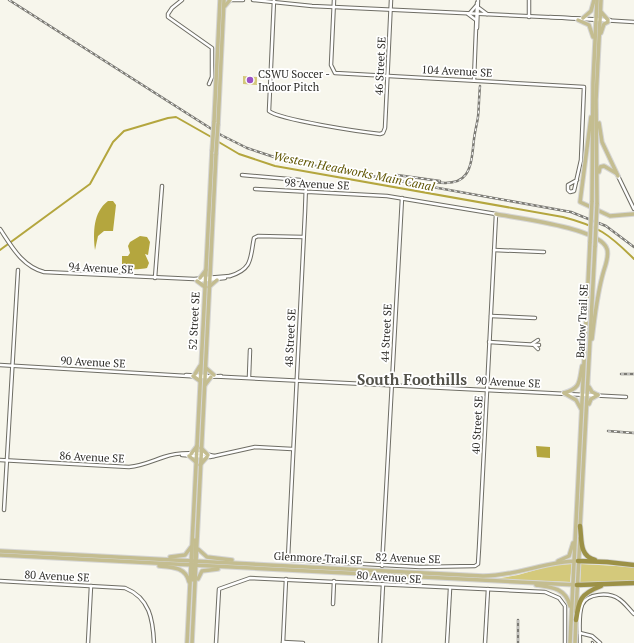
<svg xmlns="http://www.w3.org/2000/svg" width="634" height="643" viewBox="0 0 634 643" font-family="'PT Serif',serif">
<style>
.green{fill:#d4c97b}
.water{fill:#b4a63e}
.lines{fill:none;stroke-linecap:round;stroke-linejoin:round}
.canal{stroke:#b4a63e;stroke-width:2}
.minor-casing{stroke:#6e6d64;stroke-width:4.5}
.major-casing{stroke:#d5d5d4;stroke-width:5.5}
.highway-casing{stroke:#d5d5d4;stroke-width:6}
.minor{stroke:#fff;stroke-width:2.5}
.major{stroke:#c4bd90;stroke-width:3.5}
.highway{stroke:#9c9146;stroke-width:4.5}
.rail-casing{stroke:#7c7b75;stroke-width:2.5}
.rail{stroke:#fff;stroke-width:1;stroke-dasharray:3;stroke-linecap:butt}
.major-bridge-casing{stroke:#d5d5d4;stroke-width:5.5;stroke-linecap:butt}
.major-bridge{stroke:#c4bd90;stroke-width:3.5}
.poi-dot{fill:#9b52c5;stroke:#fff;stroke-width:1.5}
.labels{text-anchor:middle;dominant-baseline:central;stroke-width:3.5;stroke-linejoin:round;paint-order:stroke}
.street-label{font-size:11px;fill:#2e2d29;stroke:#fff}
.poi-label{font-size:11px;fill:#2e2d29;stroke:#fff;text-anchor:start}
.water-label{font-size:12px;font-style:italic;fill:#605603;stroke:#fff}
.district-label{font-size:15px;font-weight:bold;fill:#53524a;stroke:#fff}
</style>
<rect width="100%" height="100%" fill="#f7f6ec"/>
<g class="green">
<polygon points="243,76 257,77 257,85 243,84"/>
<polygon points="572,564 570,582 495,579 518,575 553,565"/>
<polygon points="581,564 634,567 634,581 580,583"/>
</g>
<g class="water">
<path d="M108 201H113L116 205 113 231H104L98 236 95 250C93 233 93 212 108 201Z"/>
<path d="M140 236 147 237 150 242 148 255 145 254 149 263 147 268C139 270 128 270 122 264V256H128L130 253 128 246 130 242Z"/>
<polygon points="536,446 550,447 550,458 537,457"/>
</g>
<g class="lines">
<g class="canal">
<path d="M217 141 239 154 275 166 563 217C598 226 609 234 634 259"/>
<polyline points="0,250 90,184 113,142 124,131 168,118 176,117 213,138"/>
</g>
<defs>
<g id="minor">
<polyline points="182,0 172,8 168,14 168,17 212,48 212,77 209,84"/>
<polyline points="230,0 243,0"/>
<polyline points="253,0 312,6 610,20"/>
<path d="M274 0 269 111C280 120 362 132 380 134L383 133 385 128 391 0"/>
<polyline points="334,0 331,65 335,73 584,87 581,160 574,191 570,192 568,190 568,185 577,180"/>
<polyline points="479,8 487,14"/>
<polyline points="468,14 476,20"/>
<polyline points="469,14 476,6"/>
<polyline points="529,17 529,0"/>
<polyline points="550,17 634,22"/>
<polyline points="477,28 478,0"/>
<polyline points="474,80 477,3"/>
<polyline points="242,175 300,180 306,184 305,212 288,558 291,560 420,567 475,566 478,564 479,548 496,214 387,196 255,189"/>
<polyline points="618,176 634,209"/>
<path d="M0 229C12 247 22 266 44 272L194 279 230 276"/>
<polyline points="494,250 544,252"/>
<path d="M230 276C253 269 250 258 254 238L258 236 303 237"/>
<polyline points="155,278 162,186"/>
<polyline points="197,281 225,278"/>
<polyline points="491,316 535,318"/>
<polyline points="489,342 539,345"/>
<polyline points="532,344 538,340"/>
<polyline points="534,345 538,349"/>
<polyline points="0,365 204,377 221,376"/>
<polyline points="186,375 626,397"/>
<polyline points="249,377 250,350"/>
<polyline points="182,455 210,457 255,447 292,449"/>
<path d="M0 460 129 467C142 466 152 461 164 457 178 452 200 452 214 456"/>
<polyline points="4,510 18,270"/>
<polyline points="382,566 402,198"/>
<path d="M0 581 125 588C150 598 153 620 154 643"/>
<polyline points="333,604 334,581"/>
<polyline points="580,633 592,636 600,643"/>
<polyline points="283,642 303,643"/>
<polyline points="88,643 91,586"/>
<polyline points="216,643 219,589 250,578 545,592 559,598 565,606 565,643"/>
<polyline points="283,643 286,579"/>
<polyline points="380,643 383,584"/>
<polyline points="447,643 450,589"/>
<polyline points="485,643 488,589"/>
<path d="M580 643C580 631 578 616 582 605 587 593 609 592 619 599 624 602 629 609 634 614"/>
</g>
<g id="major">
<polyline points="225,6 230,0"/>
<polyline points="601,12 608,20"/>
<polyline points="583,18 591,11 594,0"/>
<polyline points="578,20 589,25 593,37"/>
<polyline points="601,33 604,24 608,22"/>
<polyline points="591,117 580,202 610,216 634,214"/>
<polyline points="214,122 220,0"/>
<polyline points="599,123 602,142 618,176"/>
<polyline points="218,124 224,0"/>
<polyline points="599,172 600,167 604,166 616,173"/>
<polyline points="592,202 593,83 597,0"/>
<polyline points="597,204 596,100 601,0"/>
<path d="M496 214C516 218 601 228 607 249 609 256 606 264 604 270 597 293 595 315 592 339"/>
<polyline points="200,278 206,270"/>
<polyline points="197,281 205,287"/>
<polyline points="209,287 217,280"/>
<polyline points="206,368 214,375"/>
<polyline points="195,374 200,366"/>
<polyline points="193,376 200,381"/>
<polyline points="205,385 211,377"/>
<polyline points="589,387 592,392 598,395"/>
<path d="M564 393C581 388 579 382 582 366"/>
<polyline points="564,393 576,400 581,409"/>
<polyline points="589,404 591,399 598,395"/>
<polyline points="201,448 208,455"/>
<polyline points="191,454 197,446"/>
<polyline points="189,456 196,462"/>
<polyline points="200,465 207,457"/>
<polyline points="580,528 595,246"/>
<polyline points="195,540 195,562"/>
<polyline points="198,549 207,557 232,560"/>
<path d="M0 551 483 576C518 576 545 561 578 561"/>
<polyline points="0,555 577,585"/>
<polyline points="170,557 185,555 191,547"/>
<polyline points="558,561 569,556 573,543"/>
<polyline points="193,564 193,580"/>
<path d="M159 566C172 567 186 567 189 582"/>
<polyline points="198,579 202,571 218,569"/>
<path d="M536 585C551 587 566 588 570 606"/>
<polyline points="576,612 580,538"/>
<polyline points="187,643 212,151"/>
<polyline points="192,643 216,154"/>
<polyline points="570,643 590,242"/>
<polyline points="575,643 576,618"/>
</g>
<g id="highway">
<path d="M580 526C582 540 579 556 595 560"/>
<polyline points="578,561 607,562 634,565"/>
<polyline points="577,585 634,583"/>
<path d="M576 620C579 600 580 594 601 586"/>
</g>
</defs>
<use href="#minor" class="minor-casing"/>
<use href="#major" class="major-casing"/>
<use href="#highway" class="highway-casing"/>
<use href="#minor" class="minor"/>
<use href="#major" class="major"/>
<use href="#highway" class="highway"/>
<defs>
<g id="rail">
<polyline points="9,0 221,135 247,148 283,160 571,212 606,226 634,247"/>
<polyline points="397,175 440,181"/>
<path d="M435 182C471 188 471 166 474 139 475 131 477 124 478 117 479 107 479 96 480 86"/>
<polyline points="621,374 634,374"/>
<polyline points="608,431 634,433"/>
<polyline points="518,620 518,643"/>
<polyline points="592,642 593,643"/>
</g>
</defs>
<use href="#rail" class="rail-casing"/>
<use href="#rail" class="rail"/>
<defs>
<g id="major-bridge">
<polyline points="212,151 214,122"/>
<polyline points="216,154 218,124"/>
<polyline points="590,242 592,202"/>
<polyline points="595,246 597,204"/>
</g>
</defs>
<use href="#major-bridge" class="major-bridge-casing"/>
<use href="#major-bridge" class="major-bridge"/>
</g>
<circle class="poi-dot" cx="250" cy="80" r="4"/>
<g class="labels">
<g class="street-label">
<text transform="translate(380 66) rotate(-87)">46 Street SE</text>
<text transform="translate(457 71) rotate(3)">104 Avenue SE</text>
<text transform="translate(317 184) rotate(3)">98 Avenue SE</text>
<text transform="translate(101 268) rotate(3)">94 Avenue SE</text>
<text transform="translate(194 321) rotate(-87)">52 Street SE</text>
<text transform="translate(582 321) rotate(-87)">Barlow Trail SE</text>
<text transform="translate(386 333) rotate(-87)">44 Street SE</text>
<text transform="translate(290 338) rotate(-87)">48 Street SE</text>
<text transform="translate(93 362) rotate(3)">90 Avenue SE</text>
<text transform="translate(508 382) rotate(3)">90 Avenue SE</text>
<text transform="translate(477 425) rotate(-87)">40 Street SE</text>
<text transform="translate(92 457) rotate(3)">86 Avenue SE</text>
<text transform="translate(318 558) rotate(3)">Glenmore Trail SE</text>
<text transform="translate(408 558) rotate(2)">82 Avenue SE</text>
<text transform="translate(57 576) rotate(3)">80 Avenue SE</text>
<text transform="translate(389 577) rotate(4)">80 Avenue SE</text>
</g>
<g class="poi-label">
<text x="258" y="74">CSWU Soccer -<tspan x="258" dy="13">Indoor Pitch</tspan></text>
</g>
<g class="water-label">
<text transform="translate(354 171) rotate(11)">Western Headworks Main Canal</text>
</g>
<g class="district-label">
<text x="412" y="379">South Foothills</text>
</g>
</g>
</svg>
